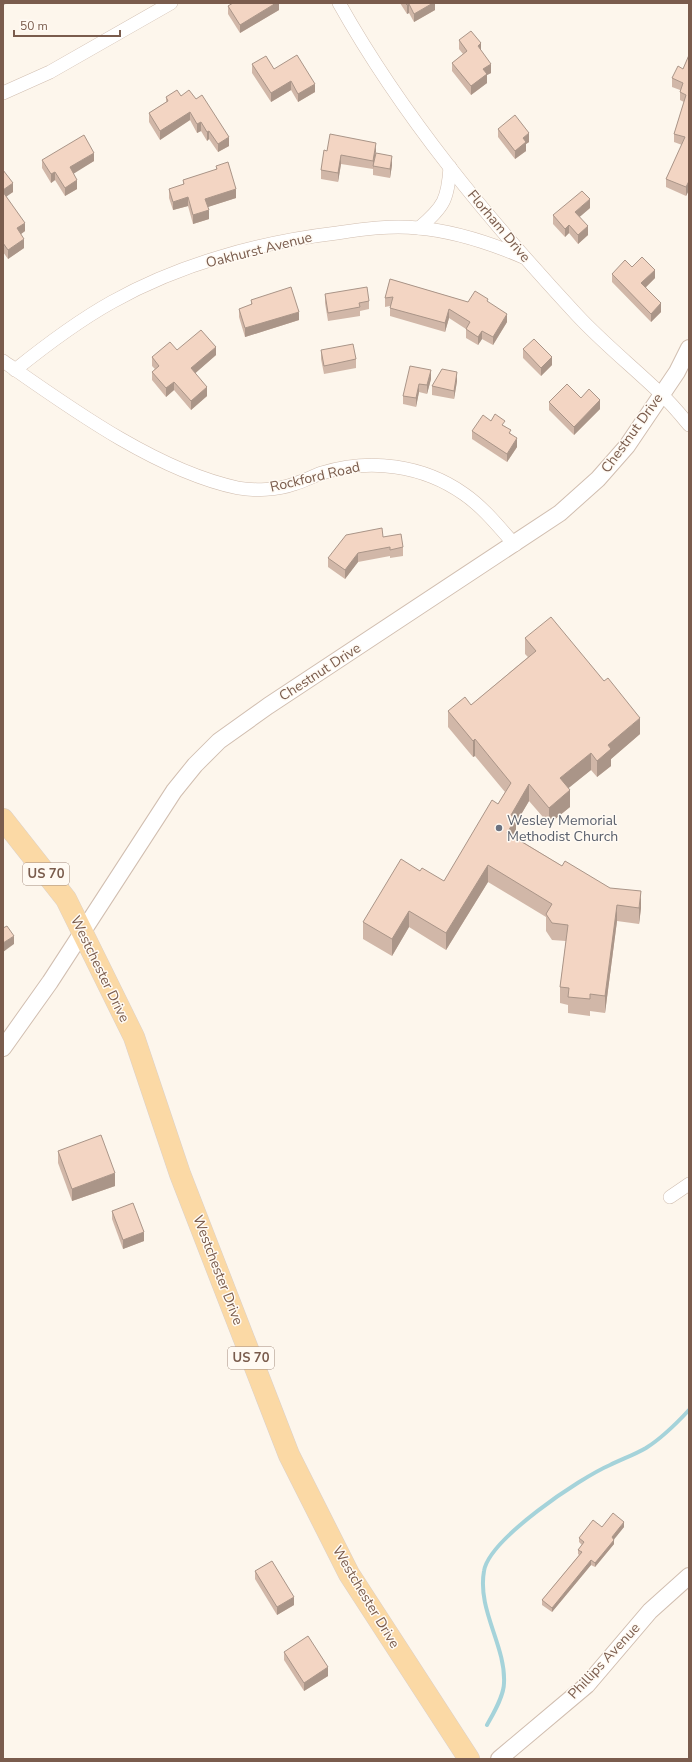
<svg xmlns="http://www.w3.org/2000/svg" width="692" height="1762" viewBox="0 0 692 1762" font-family="'Nunito Sans',sans-serif">
<style>
.lines{fill:none;stroke-linecap:round;stroke-linejoin:round}
.stream{stroke:#a5d3da;stroke-width:4}
.minor-casing{stroke:#d1beb0;stroke-width:14}
.tertiary-casing{stroke:#d1beb0;stroke-width:18}
.primary-casing{stroke:#dad1cd;stroke-width:22}
.minor{stroke:#fff;stroke-width:13}
.tertiary{stroke:#fff;stroke-width:16}
.primary{stroke:#fbd9a5;stroke-width:21}
.wall{fill:#d1b7a8}
.shaded-wall{fill:#aa9588}
.building{fill:#f3d5c3;stroke:#aa9588}
.worship-dot{fill:#6b7280;stroke:#fffaf3;stroke-width:1.5}
.labels{text-anchor:middle;dominant-baseline:central;stroke-width:3;stroke-linejoin:round;paint-order:stroke}
.shield{fill:#fffaf3;stroke:#a28b7f;stroke-width:1}
.shield-label{font-size:13px;font-weight:bold;fill:#7a5c4d}
.street-label{font-size:14px;fill:#7a5c4d;stroke:#fffaf3}
.worship-label{font-size:14px;fill:#5b616d;stroke:#fffaf3;text-anchor:start}
</style>
<rect width="100%" height="100%" fill="#fdf6ec"/>
<g class="lines">
<path class="stream" d="M487 1725C493 1714 504 1696 504 1683 506 1646 477 1610 484 1571 489 1539 580 1478 610 1465 622 1459 634 1455 646 1448 662 1438 676 1424 689 1410"/>
<defs>
<g id="minor">
<path d="M339 3C403 117 488 219 577 315 603 343 633 367 660 393 671 403 680 414 689 425"/>
<polyline points="3,93 50,72 171,3"/>
<path d="M419 228C444 207 448 199 450 167"/>
<path d="M3 361C70 408 157 471 238 488 254 491 278 490 294 484 304 481 313 476 322 473 370 458 423 465 464 494 483 507 499 527 515 545"/>
<path d="M15 370C46 345 78 321 112 302 180 264 260 242 337 233 364 229 391 225 418 228 454 231 490 243 523 257"/>
<polyline points="670,1197 689,1184"/>
</g>
<g id="tertiary">
<polyline points="3,1048 50,982 174,791 195,765 219,741 268,706 560,513 598,479 627,446 677,372 689,348"/>
<polyline points="499,1759 587,1685 650,1611 689,1576"/>
</g>
<polyline id="primary" points="3,819 66,899 134,1037 180,1174 289,1455 349,1574 469,1759"/>
</defs>
<use href="#minor" class="minor-casing"/>
<use href="#tertiary" class="tertiary-casing"/>
<use href="#primary" class="primary-casing"/>
<use href="#minor" class="minor"/>
<use href="#tertiary" class="tertiary"/>
<use href="#primary" class="primary"/>
</g>
<g class="wall">
<polygon points="279,3 279,10 240,33 228,14 228,6"/>
<polygon points="400,3 435,3 435,10 414,22 409,13 407,14"/>
<polygon points="459,40 481,50 491,73 487,75 487,83 471,95 452,71 452,63 463,54 459,49"/>
<polygon points="689,55 689,190 686,196 666,187 666,179 682,145 674,142 674,134 684,102 680,100 680,90 672,87 672,78 683,69"/>
<polygon points="252,64 274,69 315,92 298,102 291,90 271,102 252,73"/>
<polygon points="181,96 229,146 218,152 209,139 207,141 201,131 197,133 190,120 160,140 149,122 149,113 166,102 166,97"/>
<polygon points="498,129 529,142 526,144 526,151 515,159 498,137"/>
<polygon points="327,151 376,151 374,162 392,165 390,178 373,175 373,167 373,169 341,164 338,182 321,179 321,170"/>
<polygon points="42,160 94,161 73,173 77,189 65,196 55,180 51,183 42,168"/>
<polygon points="216,166 236,198 207,207 209,219 193,224 188,206 173,210 169,198 169,189 183,185 183,180 216,170"/>
<polygon points="3,170 13,192 6,196 25,231 21,234 24,248 8,259 3,252"/>
<polygon points="590,208 579,217 588,235 578,244 569,233 565,237 553,224 553,215"/>
<polygon points="632,267 655,278 646,287 661,312 651,322 612,282 612,274"/>
<polygon points="390,279 468,302 488,302 507,322 493,345 482,339 478,345 466,338 466,329 449,318 445,332 390,316 390,306 385,307 385,298"/>
<polygon points="325,294 369,301 369,309 360,311 360,316 328,321 325,303"/>
<polygon points="251,300 299,320 245,337 239,317 239,309 251,305"/>
<polygon points="523,349 552,365 541,376 523,358"/>
<polygon points="177,350 216,355 195,373 207,396 191,410 174,390 166,397 152,380 152,372 155,369 152,366 152,357"/>
<polygon points="321,350 356,359 356,368 324,374 321,359"/>
<polygon points="431,370 431,379 427,394 419,392 416,407 403,404 403,396"/>
<polygon points="457,381 454,399 432,395 432,386"/>
<polygon points="581,398 600,409 574,435 549,410 549,402"/>
<polygon points="491,421 505,426 511,434 517,447 507,462 472,439 472,431"/>
<polygon points="383,537 403,547 403,556 390,558 390,556 358,562 345,579 328,567 328,558"/>
<polygon points="525,638 640,734 611,759 611,766 597,777 591,770 568,788 570,807 549,824 529,801 516,823 516,835 515,837 562,866 641,908 639,924 617,921 605,1013 590,1011 590,1016 568,1013 568,1005 560,1003 560,987 566,941 552,940 546,931 546,917 488,882 446,950 409,927 392,956 363,939 363,922 420,871 444,881 498,804 505,792 475,756 473,757 448,727 448,711 471,705 528,657 525,654"/>
<polygon points="58,1151 115,1186 72,1201 58,1163"/>
<polygon points="112,1211 144,1241 123,1249 112,1219"/>
<polygon points="602,1527 624,1527 613,1540 614,1544 595,1567 591,1565 552,1612 542,1605 542,1600 579,1555 578,1554 578,1550 582,1545 579,1542 579,1538"/>
<polygon points="255,1571 294,1605 277,1615 255,1579"/>
<polygon points="284,1652 328,1676 304,1691 284,1660"/>
</g>
<g class="shaded-wall">
<polygon points="3,3 8,3 3,5"/>
<polygon points="276,3 279,3 279,10 240,33 240,25"/>
<polygon points="433,3 435,3 435,10 414,22 414,14"/>
<polygon points="409,4 409,13 407,14 407,5"/>
<polygon points="481,43 481,52 478,46"/>
<polygon points="491,64 491,73 487,75 487,83 471,95 471,86 483,69"/>
<polygon points="291,81 291,90 271,102 271,93"/>
<polygon points="315,84 315,92 298,102 298,94"/>
<polygon points="190,112 190,120 160,140 160,131"/>
<polygon points="201,122 201,131 197,133 197,124"/>
<polygon points="209,131 209,139 207,141 207,132"/>
<polygon points="529,133 529,142 526,144 526,151 515,159 515,151 523,138"/>
<polygon points="229,137 229,146 218,152 218,144"/>
<polygon points="376,143 376,151 373,169 373,161"/>
<polygon points="94,153 94,161 70,176 70,167"/>
<polygon points="341,155 341,164 338,182 338,173"/>
<polygon points="392,156 392,165 390,178 390,169"/>
<polygon points="55,172 55,180 51,183 51,174"/>
<polygon points="77,180 77,189 65,196 65,188"/>
<polygon points="689,181 689,190 686,196 686,187"/>
<polygon points="13,183 13,192 3,199 3,190"/>
<polygon points="236,189 236,198 205,208 205,199"/>
<polygon points="188,197 188,206 173,210 173,202"/>
<polygon points="590,199 590,208 575,221 575,212"/>
<polygon points="209,210 209,219 193,224 193,215"/>
<polygon points="25,223 25,231 17,237 17,228"/>
<polygon points="569,225 569,233 565,237 565,229"/>
<polygon points="588,226 588,235 578,244 578,235"/>
<polygon points="24,239 24,248 8,259 8,250"/>
<polygon points="655,270 655,278 641,292 641,283"/>
<polygon points="661,303 661,312 651,322 651,314"/>
<polygon points="449,309 449,318 445,332 445,323"/>
<polygon points="299,312 299,320 245,337 245,328"/>
<polygon points="507,314 507,322 493,345 493,337"/>
<polygon points="482,331 482,339 478,345 478,337"/>
<polygon points="216,347 216,355 191,377 191,368"/>
<polygon points="552,357 552,365 541,376 541,368"/>
<polygon points="431,370 431,379 427,394 427,385"/>
<polygon points="457,372 457,381 454,399 454,391"/>
<polygon points="174,382 174,390 166,397 166,388"/>
<polygon points="419,384 419,392 416,407 416,398"/>
<polygon points="207,387 207,396 191,410 191,401"/>
<polygon points="600,400 600,409 574,435 574,427"/>
<polygon points="517,438 517,447 507,462 507,454"/>
<polygon points="358,553 358,562 345,579 345,570"/>
<polygon points="640,718 640,734 611,759 611,766 597,777 597,761 608,745"/>
<polygon points="475,739 475,756 473,757 473,741"/>
<polygon points="591,753 591,770 560,795 560,778"/>
<polygon points="529,784 529,801 516,823 516,835 507,849 507,833 511,815"/>
<polygon points="570,790 570,807 549,824 549,808"/>
<polygon points="488,865 488,882 446,950 446,933"/>
<polygon points="641,891 641,908 639,924 639,908"/>
<polygon points="617,905 617,921 605,1013 605,996"/>
<polygon points="409,911 409,927 392,956 392,939"/>
<polygon points="14,936 14,944 3,952 3,943"/>
<polygon points="115,1173 115,1186 72,1201 72,1189"/>
<polygon points="144,1232 144,1241 123,1249 123,1240"/>
<polygon points="624,1522 624,1527 612,1542 612,1537"/>
<polygon points="614,1540 614,1544 595,1567 595,1563"/>
<polygon points="591,1560 591,1565 552,1612 552,1608"/>
<polygon points="294,1597 294,1605 277,1615 277,1607"/>
<polygon points="328,1667 328,1676 304,1691 304,1683"/>
</g>
<g class="building">
<polygon points="233,3 276,3 240,25 228,6"/>
<polygon points="405,3 433,3 414,14 409,4 407,5"/>
<polygon points="471,31 481,43 478,46 491,64 483,69 487,74 471,86 452,63 467,51 459,40"/>
<polygon points="297,55 315,84 298,94 291,81 271,93 252,64 266,56 274,69"/>
<polygon points="689,55 689,181 686,187 666,179 685,137 674,134 686,95 680,92 683,83 672,78 678,66 683,69"/>
<polygon points="177,90 181,96 189,90 196,99 202,95 229,137 218,144 209,131 207,132 201,122 197,124 190,112 160,131 149,113 168,101 166,97"/>
<polygon points="515,115 529,133 523,138 526,142 515,151 498,129"/>
<polygon points="330,134 376,143 373,161 341,155 338,173 321,170 324,150 327,151"/>
<polygon points="84,135 94,153 70,167 77,180 65,188 55,172 51,174 42,160"/>
<polygon points="376,153 392,156 390,169 373,166"/>
<polygon points="228,162 236,189 205,199 209,210 193,215 188,197 173,202 169,189 184,184 183,180 217,169 216,166"/>
<polygon points="3,170 13,183 3,190"/>
<polygon points="582,191 590,199 575,212 588,226 578,235 569,225 565,229 553,215"/>
<polygon points="3,192 25,223 17,228 24,239 8,250 3,243"/>
<polygon points="642,257 655,270 641,283 661,303 651,314 612,274 625,260 632,267"/>
<polygon points="390,279 468,302 475,291 488,299 487,301 507,314 493,337 482,331 478,337 466,329 470,322 449,309 445,323 390,308 393,297 385,298"/>
<polygon points="291,287 299,312 245,328 239,309 252,304 251,300"/>
<polygon points="367,287 369,301 359,303 360,307 328,313 325,294"/>
<polygon points="201,330 216,347 191,368 207,387 191,401 174,382 166,388 152,372 159,366 152,357 170,342 177,350"/>
<polygon points="534,339 552,357 541,368 523,349"/>
<polygon points="353,344 356,359 324,366 321,350"/>
<polygon points="410,366 431,370 427,385 419,384 416,398 403,396"/>
<polygon points="442,369 457,372 454,391 432,386"/>
<polygon points="567,384 581,398 589,389 600,400 574,427 549,402"/>
<polygon points="495,414 505,421 502,425 511,430 509,433 517,438 507,454 472,431 483,415 491,421"/>
<polygon points="382,528 383,537 401,534 403,547 390,550 390,547 358,553 345,570 328,558 346,535"/>
<polygon points="551,617 604,681 608,678 640,718 608,745 611,749 597,761 591,753 560,778 570,790 549,808 529,784 511,815 516,818 507,833 562,866 565,861 610,888 641,891 639,908 617,905 605,996 590,994 590,999 568,997 569,988 560,987 568,925 552,923 546,914 552,904 488,865 446,933 409,911 392,939 363,922 401,859 420,871 422,868 444,881 492,800 498,804 511,783 475,739 473,741 448,711 465,697 471,705 536,651 525,638"/>
<polygon points="7,926 14,936 3,943 3,928"/>
<polygon points="101,1135 115,1173 72,1189 58,1151"/>
<polygon points="133,1203 144,1232 123,1240 112,1211"/>
<polygon points="613,1513 624,1522 612,1537 614,1540 595,1563 591,1560 552,1608 542,1600 582,1552 578,1550 584,1542 579,1538 593,1520 602,1527"/>
<polygon points="272,1561 294,1597 277,1607 255,1571"/>
<polygon points="308,1636 328,1667 304,1683 284,1652"/>
</g>
<circle class="worship-dot" cx="499" cy="828" r="4"/>
<g class="labels">
<g class="shield">
<rect x="23" y="863" width="46" height="22" rx="3"/>
<rect x="228" y="1347" width="46" height="22" rx="3"/>
</g>
<g class="shield-label">
<text x="46" y="874">US 70</text>
<text x="251" y="1358">US 70</text>
</g>
<g class="street-label">
<text transform="translate(499 226) rotate(50)">Florham Drive</text>
<text transform="translate(259 250) rotate(-14)">Oakhurst Avenue</text>
<text transform="translate(632 433) rotate(-54)">Chestnut Drive</text>
<text transform="translate(315 477) rotate(-13)">Rockford Road</text>
<text transform="translate(320 672) rotate(-33)">Chestnut Drive</text>
<text transform="translate(100 969) rotate(64)">Westchester Drive</text>
<text transform="translate(218 1270) rotate(69)">Westchester Drive</text>
<text transform="translate(366 1597) rotate(59)">Westchester Drive</text>
<text transform="translate(604 1661) rotate(-47)">Phillips Avenue</text>
</g>
<g class="worship-label">
<text x="507" y="820">Wesley Memorial<tspan x="507" dy="16">Methodist Church</tspan></text>
</g>
</g>
<rect width="692" height="1762" fill="none" stroke="#7a5c4d" stroke-width="8"/>
<path d="M14 30v6h106v-6" fill="none" stroke="#7a5c4d" stroke-width="2"/>
<text x="20" y="30" font-size="12" fill="#7a5c4d" stroke="#fffaf3" stroke-width="3" paint-order="stroke">50 m</text>
</svg>
